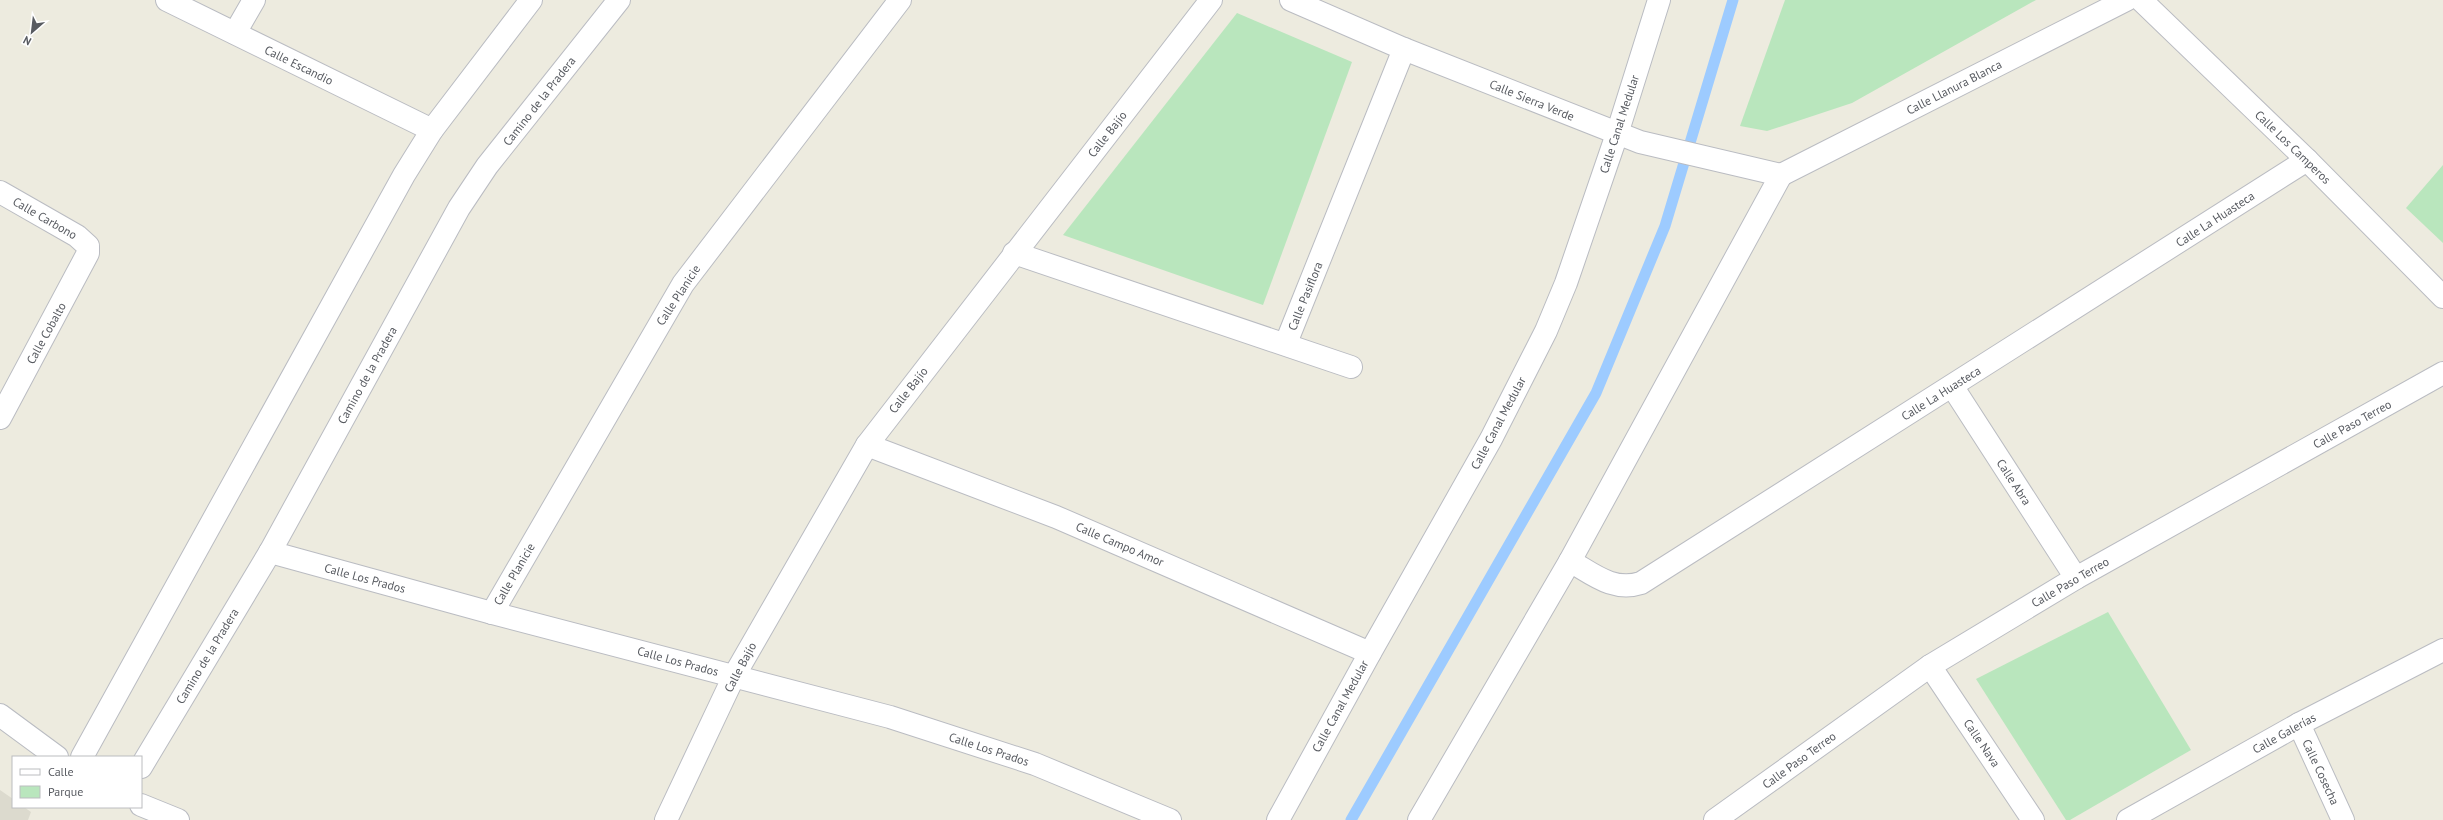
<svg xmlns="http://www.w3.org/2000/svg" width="2443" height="820" viewBox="0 0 2443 820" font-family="'PT Sans',sans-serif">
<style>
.education{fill:#dcdace}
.green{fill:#b9e6bd}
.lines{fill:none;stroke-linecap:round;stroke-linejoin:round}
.stream{stroke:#9dcbff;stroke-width:11}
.minor-casing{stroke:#babcc2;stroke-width:24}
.minor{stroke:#fff;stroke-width:22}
.labels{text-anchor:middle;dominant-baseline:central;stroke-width:3;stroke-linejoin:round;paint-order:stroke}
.street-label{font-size:12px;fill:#585b61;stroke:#fff}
</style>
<rect width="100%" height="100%" fill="#edebdf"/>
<polygon class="education" points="0,790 13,799 13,807 24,807 31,812 28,820 0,820"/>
<g class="green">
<polygon points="1785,0 2036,0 1852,103 1767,131 1740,126"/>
<polygon points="1237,13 1352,62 1263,305 1063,235"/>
<polygon points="2443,165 2443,243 2406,208"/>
<polygon points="2108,612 2191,750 2070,820 2066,820 1976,679"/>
</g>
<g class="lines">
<polyline class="stream" points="1351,820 1596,393 1665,226 1733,0"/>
<defs>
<g id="minor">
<polyline points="167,0 432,130"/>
<polyline points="1291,0 1404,49 1640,142 1781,175"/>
<polyline points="2141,0 2307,160 2443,297"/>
<polyline points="235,33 254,0"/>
<polyline points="1781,175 2126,0"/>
<polyline points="0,192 77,236 88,246 88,253 0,418"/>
<polyline points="1014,253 1351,367"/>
<polyline points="1286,343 1404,49"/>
<polyline points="1952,386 2076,578"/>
<polyline points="867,445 1056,517 1370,653"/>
<polyline points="270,552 492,613 890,717 1035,764 1170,820"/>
<path d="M1570 561C1593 574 1613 592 1641 583L2307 160"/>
<polyline points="492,613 683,284 900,0"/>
<polyline points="1930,666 2033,820"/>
<polyline points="0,715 57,757"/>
<polyline points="2299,724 2343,820"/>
<polyline points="82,757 404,175 432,130 531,0"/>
<polyline points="141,767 270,552 459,208 487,166 619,0"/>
<polyline points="141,805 178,820"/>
<polyline points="666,820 734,676 867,445 1211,0"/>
<polyline points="1278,820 1370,653 1491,439 1546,331 1566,283 1617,134 1659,0"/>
<polyline points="1419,820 1570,561 1781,175"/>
<polyline points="1715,820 1930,666 2076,578 2443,373"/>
<polyline points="2128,820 2299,724 2443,650"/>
</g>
</defs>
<use href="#minor" class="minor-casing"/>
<use href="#minor" class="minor"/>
</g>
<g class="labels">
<g class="street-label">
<text transform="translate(299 65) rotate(26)">Calle Escandio</text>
<text transform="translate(1954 87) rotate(-27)">Calle Llanura Blanca</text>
<text transform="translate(1532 100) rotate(22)">Calle Sierra Verde</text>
<text transform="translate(539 101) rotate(-52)">Camino de la Pradera</text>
<text transform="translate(1619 124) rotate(-72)">Calle Canal Medular</text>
<text transform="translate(1107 134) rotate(-52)">Calle Bajío</text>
<text transform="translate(2293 147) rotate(44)">Calle Los Camperos</text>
<text transform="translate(45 218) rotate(30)">Calle Carbono</text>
<text transform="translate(2215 219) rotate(-33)">Calle La Huasteca</text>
<text transform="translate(678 295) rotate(-57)">Calle Planicie</text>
<text transform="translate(1305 296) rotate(-68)">Calle Pasiflora</text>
<text transform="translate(46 333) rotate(-61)">Calle Cobalto</text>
<text transform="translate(367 375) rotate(-61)">Camino de la Pradera</text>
<text transform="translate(908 390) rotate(-52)">Calle Bajío</text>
<text transform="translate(1941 393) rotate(-32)">Calle La Huasteca</text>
<text transform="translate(1498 423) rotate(-62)">Calle Canal Medular</text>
<text transform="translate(2352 424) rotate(-29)">Calle Paso Terreo</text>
<text transform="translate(2014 482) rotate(57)">Calle Abra</text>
<text transform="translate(1120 544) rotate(23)">Calle Campo Amor</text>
<text transform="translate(514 574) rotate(-60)">Calle Planicie</text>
<text transform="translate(365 578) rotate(15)">Calle Los Prados</text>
<text transform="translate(2070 582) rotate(-30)">Calle Paso Terreo</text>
<text transform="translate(207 656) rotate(-59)">Camino de la Pradera</text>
<text transform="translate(678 661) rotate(15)">Calle Los Prados</text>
<text transform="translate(740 667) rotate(-62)">Calle Bajío</text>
<text transform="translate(1340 706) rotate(-61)">Calle Canal Medular</text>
<text transform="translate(2284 733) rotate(-29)">Calle Galerías</text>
<text transform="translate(1982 743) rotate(56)">Calle Nava</text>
<text transform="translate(989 749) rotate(18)">Calle Los Prados</text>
<text transform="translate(1799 760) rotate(-36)">Calle Paso Terreo</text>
<text transform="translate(2321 772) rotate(65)">Calle Cosecha</text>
</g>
</g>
<rect x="12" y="756" width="130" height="52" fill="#ffffff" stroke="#bcbdc0"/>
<rect x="20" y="769" width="20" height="6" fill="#ffffff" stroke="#bcbdc0"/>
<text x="48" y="776" font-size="12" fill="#585b61">Calle</text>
<rect x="20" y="786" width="20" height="12" fill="#b9e6bd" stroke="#bcbdc0"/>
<text x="48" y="796" font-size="12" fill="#585b61">Parque</text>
<g transform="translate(32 32) rotate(208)" stroke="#ffffff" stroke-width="3" paint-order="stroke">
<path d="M0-3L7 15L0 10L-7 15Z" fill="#585b61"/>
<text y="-6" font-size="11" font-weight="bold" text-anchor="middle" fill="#585b61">N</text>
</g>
</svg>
